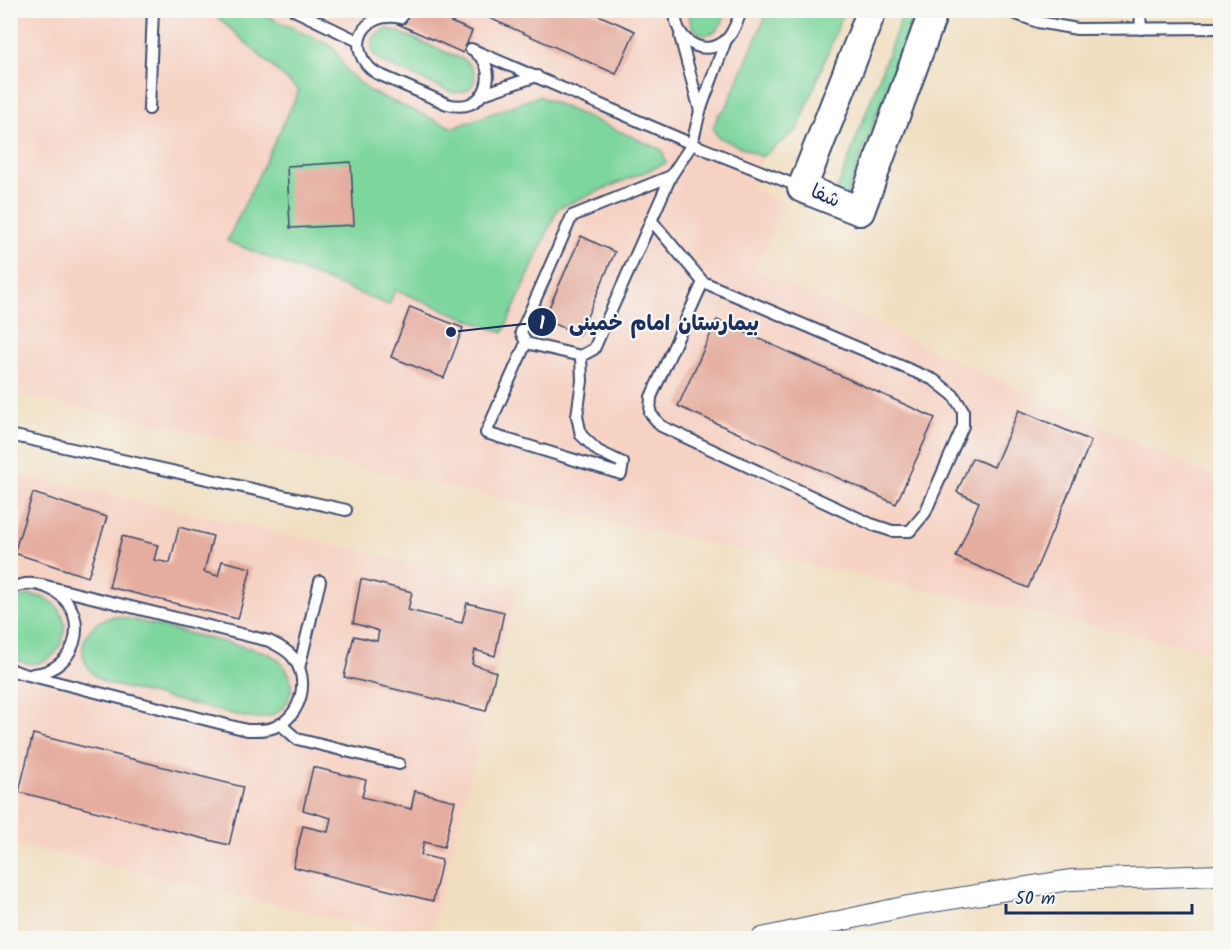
<svg xmlns="http://www.w3.org/2000/svg" width="1231" height="949" viewBox="0 0 1231 949" font-family="Kalam,'Playpen Sans Arabic',sans-serif">
<style>
.built{fill:#f6d2c3}
.green{fill:#7dd69c;stroke:#4c827d;stroke-width:1.5}
.building{fill:#e5ad9f}
.lines{fill:none;stroke-linecap:round;stroke-linejoin:round}
.lane-casing{stroke:#3b496d;stroke-width:14}
.street-casing{stroke:#3b496d;stroke-width:22}
.secondary-casing{stroke:#3b496d;stroke-width:32}
.lane{stroke:#fff;stroke-width:10}
.street{stroke:#fff;stroke-width:20}
.secondary{stroke:#fff;stroke-width:28}
.labels{text-anchor:middle;dominant-baseline:central;stroke-width:4.5;stroke-linejoin:round;paint-order:stroke}
.street-label{font-size:20px;fill:#1b2f5e;stroke:#f6f6f2}
.leader{fill:none;stroke:#1b2f5e;stroke-width:2}
.callout-dot{fill:#1b2f5e;stroke:#f6f6f2;stroke-width:2}
.mark-label{font-size:18px;text-anchor:middle;font-weight:bold;fill:#fff}
.callout-label{font-size:21px;text-anchor:middle;font-weight:bold;fill:#1b2f5e;stroke:#f6f6f2;stroke-width:4.5;stroke-linejoin:round;paint-order:stroke}
</style>
<rect width="100%" height="100%" fill="#f6f6f2"/>
<filter id="ink" filterUnits="userSpaceOnUse"><feTurbulence type="fractalNoise" baseFrequency=".0167" numOctaves="2"/><feDisplacementMap in="SourceGraphic" scale="12" xChannelSelector="R" yChannelSelector="G"/><feConvolveMatrix kernelMatrix="1 2 1 2 8 2 1 2 1" color-interpolation-filters="sRGB"/></filter>
<filter id="wash" filterUnits="userSpaceOnUse"><feTurbulence type="fractalNoise" baseFrequency=".008" numOctaves="4" result="noise"/><feDisplacementMap in="SourceGraphic" scale="24" xChannelSelector="R" yChannelSelector="G"/><feGaussianBlur stdDeviation="1.35" result="paint"/><feColorMatrix in="noise" values="0 0 0 0 0 0 0 0 0 0 0 0 0 0 0 0 0 1.4 0 .05"/><feComposite in="paint" operator="in"/></filter>
<g filter="url(#wash)">
<rect width="100%" height="100%" fill="#f1dec0"/>
<g class="built">
<polygon points="11,11 844,11 798,129 763,157 750,188 784,203 756,270 1220,480 1220,653 11,393"/>
<polygon points="11,473 517,586 430,938 419,938 11,843"/>
</g>
<g class="green">
<polygon points="211,11 256,11 333,47 348,73 371,92 453,128 539,96 662,150 666,163 558,208 503,333 395,290 389,305 227,241 299,91"/>
<path d="M690 11V10L727 11C724 18 722 26 715 31 700 42 687 26 690 11Z"/>
<polygon points="768,11 844,11 798,129 762,157 718,137 713,129 718,115 726,108"/>
<polygon points="904,11 916,11 846,197 836,193"/>
<path d="M388 29 396 31 464 60C484 74 474 96 451 92L382 62C366 50 369 34 388 29Z"/>
<path d="M29 595C94 600 59 690 11 656V602L18 598Z"/>
<path d="M114 616 125 618 265 652C308 670 295 723 249 718L109 684C72 669 75 625 114 616Z"/>
</g>
<g id="blocks">
<g class="building">
<polygon points="404,10 425,10 429,12 429,10 456,10 451,22 472,31 463,53 398,24"/>
<polygon points="471,10 587,10 635,31 616,74"/>
<polygon points="351,162 354,225 290,228 287,166"/>
<polygon points="581,236 615,252 579,335 544,319"/>
<polygon points="410,307 463,328 444,378 391,357"/>
<polygon points="717,320 935,418 896,504 678,406"/>
<polygon points="1019,410 1091,441 1028,588 956,557 979,502 957,492 972,458 994,467"/>
<polygon points="33,493 107,517 88,577 14,553"/>
<polygon points="179,527 213,536 204,572 218,576 222,561 251,568 238,619 109,587 122,536 158,545 154,560 170,563"/>
<polygon points="361,579 412,592 408,610 462,623 467,603 504,612 495,656 475,650 472,664 496,672 486,711 344,677 354,636 377,641 379,631 353,623"/>
<polygon points="33,734 243,787 229,845 19,792"/>
<polygon points="313,767 366,780 362,797 411,809 415,791 455,801 444,847 424,842 421,855 442,860 433,901 293,867 303,826 328,832 331,818 303,810"/>
</g>
</g>
</g>
<g filter="url(#ink)">
<use href="#blocks" fill-opacity="0" stroke="#3b496d" stroke-width="1.5"/>
<g class="lines">
<defs>
<g id="lane">
<polyline points="294,10 358,41"/>
<path d="M676 10C672 38 703 60 726 40 734 33 737 20 742 10"/>
<polyline points="1005,10 1038,22 1077,29 1220,28"/>
<polyline points="1140,10 1141,29"/>
<path d="M401 18C362 9 343 50 376 73L447 104C455 106 462 107 470 104 491 95 494 65 476 53"/>
<polyline points="680,36 700,111"/>
<polyline points="471,49 692,144 800,187"/>
<polyline points="483,94 537,76"/>
<polyline points="149,109 153,10"/>
<polyline points="671,176 572,216 521,332 526,343 581,356 594,349 671,176 692,144 700,111 726,40"/>
<polyline points="651,220 703,282 934,380 953,395 963,410 963,426 925,513 910,531 892,531 871,524 661,426 650,413 651,397 703,282"/>
<polyline points="526,343 486,433 621,474 623,463 598,451 581,435 577,416 582,381 581,356"/>
<polyline points="10,435 346,510"/>
<path d="M10 589C22 583 34 582 46 587 93 605 82 670 33 674"/>
<polyline points="299,668 320,581"/>
<path d="M10 669 20 673 247 730C256 730 266 731 275 727 302 715 311 679 292 656 286 649 277 645 269 641L42 585"/>
<polyline points="280,724 297,739 399,764"/>
</g>
<polyline id="street" points="762,938 908,906 1070,880 1220,875"/>
<polyline id="secondary" points="872,10 802,188 860,211 934,10"/>
</defs>
<use href="#lane" class="lane-casing"/>
<use href="#street" class="street-casing"/>
<use href="#secondary" class="secondary-casing"/>
<use href="#lane" class="lane"/>
<use href="#street" class="street"/>
<use href="#secondary" class="secondary"/>
</g>
</g>
<g class="labels">
<g class="street-label">
<text transform="translate(825 197) rotate(22)">شفا</text>
</g>
</g>
<path class="leader" d="M451 332L542 322"/>
<g class="callout-dot">
<circle cx="451" cy="332" r="6"/>
<circle cx="542" cy="322" r="15"/>
</g>
<g class="mark-label">
<text x="542" y="329">1</text>
</g>
<g class="callout-label">
<text x="664" y="330">بیمارستان امام خمینی</text>
</g>
<rect width="1231" height="949" fill="none" stroke="#f6f6f2" stroke-width="36"/>
<path d="M1006 904v9h186v-9" fill="none" stroke="#1b2f5e" stroke-width="3"/>
<text x="1015" y="904" font-size="18" fill="#1b2f5e" stroke="#f6f6f2" stroke-width="4.5" paint-order="stroke">50 m</text>
</svg>
